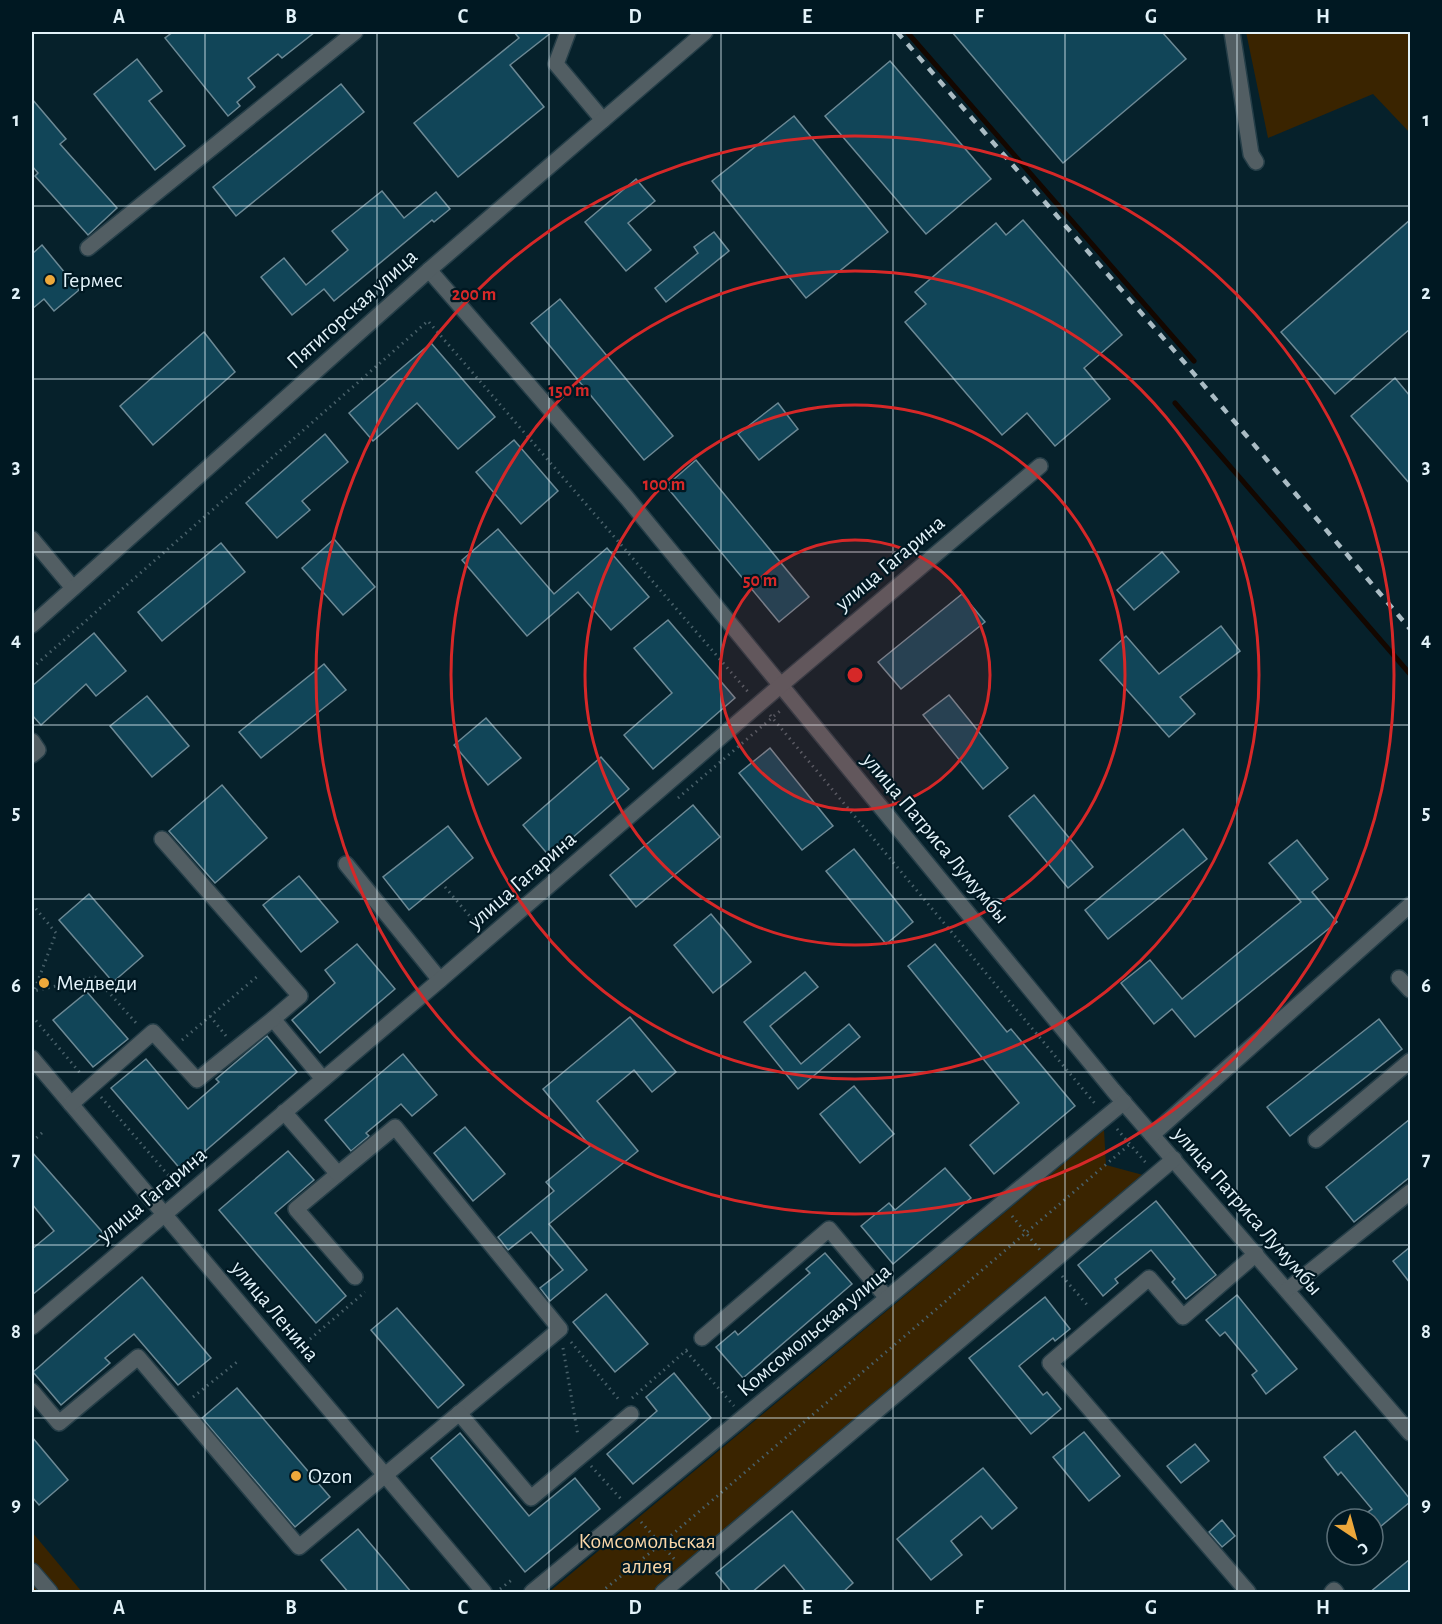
<svg xmlns="http://www.w3.org/2000/svg" width="1442" height="1624" viewBox="0 0 1442 1624" font-family="'Alegreya Sans',sans-serif">
<style>
.green{fill:#3a2400}
.lines{fill:none;stroke-linecap:round;stroke-linejoin:round}
.stream{stroke:#130700;stroke-width:5}
.building{fill:#114558;stroke:#6c8995;stroke-width:1.5}
.minor-casing{stroke:#253e48;stroke-width:18}
.path{stroke:#49616a;stroke-width:3;stroke-dasharray:1.5 4.5;stroke-linecap:butt}
.minor{stroke:#525e63;stroke-width:15}
.rail{stroke:#aabcc4;stroke-width:4.5;stroke-dasharray:8 8;stroke-linecap:butt}
.grid{fill:none;stroke:#e2f2f9;stroke-width:1.5;stroke-opacity:0.55}
.ring{fill:none;stroke:#d62828;stroke-width:3}
.poi-dot{fill:#eda83b;stroke:#001822;stroke-width:2}
.labels{text-anchor:middle;dominant-baseline:central;stroke-width:4.5;stroke-linejoin:round;paint-order:stroke}
.poi-label{font-size:22px;fill:#e2f2f9;stroke:#001822;text-anchor:start}
.street-label{font-size:22px;fill:#e2f2f9;stroke:#001822}
.park-label{font-size:22px;fill:#fbd7a8;stroke:#001822}
.centre{fill:#d62828;stroke:#001822;stroke-width:3}
.ring-label{font-size:18px;text-anchor:middle;font-weight:bold;fill:#d62828;stroke:#001822;stroke-width:4.5;stroke-linejoin:round;paint-order:stroke}
.neatline{fill:none;stroke:#e2f2f9;stroke-width:2}
.grid-label{font-size:20px;text-anchor:middle;font-weight:bold;fill:#e2f2f9}
</style>
<rect width="100%" height="100%" fill="#06212b"/>
<g class="green">
<polygon points="1246,32 1410,32 1410,133 1373,94 1268,138"/>
<polygon points="1104,1130 1106,1165 1143,1175 651,1592 549,1592"/>
<polygon points="32,1532 82,1592 32,1592"/>
</g>
<g class="lines">
<g class="stream">
<polyline points="907,32 1194,361"/>
<polyline points="1175,403 1410,674"/>
</g>
</g>
<g class="building">
<polygon points="173,32 315,32 282,58 278,54 248,78 255,87 237,102 240,106 228,116 165,38"/>
<polygon points="514,32 552,32 510,65 544,107 458,177 414,123 519,38"/>
<polygon points="952,32 1162,32 1186,59 1063,163"/>
<polygon points="137,59 162,91 149,101 185,146 155,170 94,94"/>
<polygon points="890,61 991,179 926,234 825,116"/>
<polygon points="341,84 364,112 236,216 213,187"/>
<polygon points="32,99 66,139 60,144 117,208 88,235 35,176 38,173 32,166"/>
<polygon points="794,116 888,232 806,298 712,181"/>
<polygon points="636,179 655,201 628,223 651,250 626,271 585,222"/>
<polygon points="382,191 404,218 436,192 450,209 434,222 432,220 334,301 324,289 292,315 261,277 284,258 306,285 348,250 332,231"/>
<polygon points="1023,220 1122,335 1084,368 1110,399 1055,446 1027,413 1002,435 905,322 926,304 915,292 996,223 1006,235"/>
<polygon points="1410,220 1410,329 1335,394 1281,332"/>
<polygon points="714,232 729,251 666,302 655,288 698,253 694,247"/>
<polygon points="42,245 79,290 54,311 44,299 32,309 32,254"/>
<polygon points="560,299 673,436 644,460 531,323"/>
<polygon points="204,332 235,372 153,445 120,406"/>
<polygon points="431,343 495,417 458,449 417,403 373,441 349,413"/>
<polygon points="1395,378 1410,396 1410,484 1351,416"/>
<polygon points="778,403 798,429 759,460 738,434"/>
<polygon points="325,434 348,462 302,501 310,510 277,538 246,503"/>
<polygon points="514,440 558,491 521,524 476,472"/>
<polygon points="696,460 809,597 779,622 666,486"/>
<polygon points="498,529 554,594 607,548 649,597 611,630 578,592 527,636 462,560"/>
<polygon points="334,539 375,587 343,615 302,568"/>
<polygon points="221,543 245,572 162,641 138,612"/>
<polygon points="1162,552 1179,572 1134,610 1117,590"/>
<polygon points="962,594 985,622 901,689 878,662"/>
<polygon points="668,620 735,698 653,769 624,735 672,693 634,648"/>
<polygon points="1221,626 1240,651 1180,697 1195,714 1169,737 1100,660 1126,636 1159,674"/>
<polygon points="94,633 126,671 96,696 86,684 41,725 32,715 32,686"/>
<polygon points="324,664 346,690 261,758 239,732"/>
<polygon points="949,695 1008,768 983,789 923,715"/>
<polygon points="147,696 189,746 152,777 110,726"/>
<polygon points="486,718 521,758 488,785 454,745"/>
<polygon points="770,748 833,826 802,850 739,773"/>
<polygon points="601,757 629,789 550,857 523,825"/>
<polygon points="222,785 267,838 215,883 169,831"/>
<polygon points="1034,795 1093,867 1068,888 1009,816"/>
<polygon points="693,805 720,837 636,907 610,875"/>
<polygon points="448,826 473,858 409,910 383,877"/>
<polygon points="1183,829 1207,859 1108,939 1085,910"/>
<polygon points="1297,840 1328,879 1312,892 1337,922 1195,1037 1172,1009 1154,1024 1121,983 1150,960 1182,999 1301,902 1269,863"/>
<polygon points="854,849 913,922 886,944 826,871"/>
<polygon points="299,876 338,922 301,952 263,905"/>
<polygon points="89,894 143,956 113,982 59,920"/>
<polygon points="711,914 751,962 713,993 674,945"/>
<polygon points="357,944 395,989 320,1053 292,1020 335,983 325,970"/>
<polygon points="935,944 1007,1032 1011,1029 1075,1106 994,1174 970,1145 1019,1103 908,966"/>
<polygon points="805,972 818,987 770,1026 801,1064 849,1024 860,1037 798,1089 744,1022"/>
<polygon points="87,992 128,1039 93,1067 53,1020"/>
<polygon points="630,1017 676,1072 652,1092 634,1070 597,1101 638,1151 549,1224 587,1270 550,1301 540,1288 563,1270 531,1232 508,1250 498,1237 554,1191 546,1182 590,1146 543,1089"/>
<polygon points="1379,1019 1402,1049 1290,1136 1267,1107"/>
<polygon points="267,1036 297,1072 182,1171 111,1088 146,1059 188,1109 219,1082 216,1079"/>
<polygon points="403,1054 437,1095 412,1116 401,1104 366,1133 369,1136 351,1151 325,1120"/>
<polygon points="854,1086 894,1134 860,1163 820,1114"/>
<polygon points="1410,1119 1410,1177 1354,1222 1326,1187"/>
<polygon points="465,1127 505,1174 473,1201 434,1153"/>
<polygon points="288,1151 314,1180 275,1213 346,1296 316,1323 219,1210"/>
<polygon points="32,1152 105,1235 32,1295 32,1249 54,1231 32,1204"/>
<polygon points="945,1168 971,1198 893,1264 861,1226 889,1203 895,1210"/>
<polygon points="1156,1201 1216,1275 1186,1299 1172,1282 1175,1279 1151,1250 1115,1279 1118,1283 1103,1296 1078,1265"/>
<polygon points="1410,1247 1410,1283 1393,1261"/>
<polygon points="825,1253 852,1284 743,1378 716,1347 735,1331 738,1335 810,1273 806,1269"/>
<polygon points="142,1277 211,1358 178,1385 134,1334 105,1358 110,1363 61,1405 33,1372"/>
<polygon points="606,1294 648,1344 615,1372 573,1322"/>
<polygon points="1237,1295 1297,1369 1266,1394 1252,1375 1257,1371 1225,1332 1220,1336 1206,1320"/>
<polygon points="1045,1297 1070,1329 1055,1341 1053,1338 1019,1366 1043,1395 1047,1392 1061,1409 1031,1434 969,1358"/>
<polygon points="397,1308 464,1385 438,1408 371,1330"/>
<polygon points="674,1373 711,1418 633,1484 607,1454 657,1411 646,1397"/>
<polygon points="237,1388 330,1497 295,1527 202,1418"/>
<polygon points="1355,1431 1410,1499 1410,1502 1380,1527 1368,1512 1372,1509 1341,1472 1338,1475 1324,1457"/>
<polygon points="1084,1432 1120,1476 1089,1501 1053,1457"/>
<polygon points="460,1433 529,1516 575,1478 600,1509 525,1572 431,1458"/>
<polygon points="32,1437 68,1480 39,1505 32,1497"/>
<polygon points="1195,1444 1209,1461 1181,1483 1167,1466"/>
<polygon points="983,1468 1017,1508 992,1529 981,1516 951,1541 962,1555 931,1580 897,1539"/>
<polygon points="792,1511 853,1583 842,1593 807,1593 784,1565 751,1593 732,1593 716,1573"/>
<polygon points="1222,1520 1235,1536 1222,1547 1209,1532"/>
<polygon points="358,1529 412,1593 349,1593 321,1560"/>
<polygon points="1410,1559 1410,1593 1369,1593"/>
</g>
<g class="lines">
<defs>
<g id="minor">
<polyline points="568,32 556,64 603,120"/>
<polyline points="1232,32 1251,154 1256,162"/>
<polyline points="88,248 355,32"/>
<polyline points="429,270 627,498 1113,1090 1410,1433"/>
<polyline points="32,539 73,588"/>
<polyline points="32,625 429,270 705,32"/>
<polyline points="32,741 38,750 32,755"/>
<polyline points="162,839 300,996 273,1019 323,1079"/>
<polyline points="346,864 440,980"/>
<polyline points="1399,978 1410,990"/>
<polyline points="32,1058 484,1592"/>
<polyline points="71,1104 153,1032 197,1080 273,1019"/>
<polyline points="1152,1135 1410,905"/>
<polyline points="1316,1140 1410,1061"/>
<polyline points="338,1174 296,1209 355,1277"/>
<polyline points="1287,1290 1410,1192"/>
<polyline points="32,1327 440,980 781,685 1040,466"/>
<polyline points="702,1338 829,1229 887,1298"/>
<polyline points="32,1391 59,1423 138,1357 299,1547 560,1329 395,1127 338,1174 284,1112"/>
<polyline points="459,1413 531,1498 631,1414"/>
<polyline points="32,1571 50,1592"/>
<polyline points="532,1592 1124,1102"/>
<polyline points="663,1592 1174,1159"/>
<polyline points="1248,1592 1050,1363 1149,1278 1183,1317 1256,1254"/>
<polyline points="1332,1592 1334,1590 1336,1592"/>
</g>
</defs>
<use href="#minor" class="minor-casing"/>
<g class="path">
<polyline points="32,668 428,321 749,693"/>
<polyline points="770,715 1097,1106"/>
<polyline points="678,798 780,711"/>
<polyline points="445,887 479,927"/>
<polyline points="32,904 56,933 34,991"/>
<polyline points="32,994 34,991 95,977 137,1024"/>
<polyline points="32,1016 81,1074"/>
<polyline points="210,1016 226,1036"/>
<polyline points="182,1040 259,975"/>
<polyline points="101,1097 175,1183"/>
<polyline points="1117,1129 1146,1163"/>
<polyline points="32,1142 43,1132"/>
<polyline points="1012,1216 1040,1250"/>
<polyline points="1062,1276 1089,1307"/>
<polyline points="310,1339 365,1292"/>
<polyline points="571,1342 620,1401"/>
<polyline points="563,1348 578,1436"/>
<polyline points="686,1351 734,1406"/>
<polyline points="193,1397 237,1362"/>
<polyline points="632,1398 690,1347"/>
<polyline points="591,1466 621,1499"/>
<polyline points="641,1522 677,1562"/>
<polyline points="500,1589 513,1579"/>
<polyline points="601,1592 661,1544 1130,1144"/>
</g>
<use href="#minor" class="minor"/>
<polyline class="rail" points="897,32 1184,362 1410,629"/>
</g>
<path class="grid" d="M205 32V1592M377 32V1592M549 32V1592M721 32V1592M893 32V1592M1065 32V1592M1237 32V1592M32 206H1410M32 379H1410M32 552H1410M32 725H1410M32 899H1410M32 1072H1410M32 1245H1410M32 1418H1410"/>
<circle cx="855" cy="675" r="135" fill="#d62828" fill-opacity=".12"/>
<g class="ring">
<circle cx="855" cy="675" r="135"/>
<circle cx="855" cy="675" r="270"/>
<circle cx="855" cy="675" r="404"/>
<circle cx="855" cy="675" r="539"/>
</g>
<g class="poi-dot">
<circle cx="50" cy="280" r="6"/>
<circle cx="44" cy="983" r="6"/>
<circle cx="296" cy="1476" r="6"/>
</g>
<g class="labels">
<g class="poi-label">
<text x="62" y="280">Гермес</text>
<text x="56" y="983">Медведи</text>
<text x="308" y="1476">Ozon</text>
</g>
<g class="street-label">
<text transform="translate(352 309) rotate(-42)">Пятигорская улица</text>
<text transform="translate(890 563) rotate(-40)">улица Гагарина</text>
<text transform="translate(936 838) rotate(50)">улица Патриса Лумумбы</text>
<text transform="translate(522 880) rotate(-41)">улица Гагарина</text>
<text transform="translate(152 1195) rotate(-40)">улица Гагарина</text>
<text transform="translate(1248 1211) rotate(49)">улица Патриса Лумумбы</text>
<text transform="translate(275 1311) rotate(50)">улица Ленина</text>
<text transform="translate(814 1330) rotate(-40)">Комсомольская улица</text>
</g>
<g class="park-label">
<text x="647" y="1541">Комсомольская<tspan x="647" dy="25">аллея</tspan></text>
</g>
</g>
<circle cx="855" cy="675" r="9" class="centre"/>
<g class="ring-label">
<text x="474" y="300">200 m</text>
<text x="569" y="396">150 m</text>
<text x="664" y="490">100 m</text>
<text x="760" y="586">50 m</text>
</g>
<rect width="1442" height="1624" fill="none" stroke="#001822" stroke-width="66"/>
<g transform="translate(1355 1537) rotate(144)"><circle r="28" fill="#001822" stroke="#5a6f78" stroke-width="1.5"/>
<path d="M0-4.5L10 22L0 15L-10 22Z" fill="#eda83b"/>
<text y="-9" font-size="16" font-weight="bold" text-anchor="middle" fill="#e2f2f9">С</text>
</g>
<rect x="33" y="33" width="1376" height="1558" class="neatline"/>
<g class="grid-label">
<text x="119" y="23">A</text>
<text x="291" y="23">B</text>
<text x="463" y="23">C</text>
<text x="635" y="23">D</text>
<text x="807" y="23">E</text>
<text x="979" y="23">F</text>
<text x="1151" y="23">G</text>
<text x="1323" y="23">H</text>
<text x="16" y="126">1</text>
<text x="1426" y="126">1</text>
<text x="16" y="299">2</text>
<text x="1426" y="299">2</text>
<text x="16" y="473">3</text>
<text x="1426" y="473">3</text>
<text x="16" y="646">4</text>
<text x="1426" y="646">4</text>
<text x="16" y="819">5</text>
<text x="1426" y="819">5</text>
<text x="16" y="992">6</text>
<text x="1426" y="992">6</text>
<text x="16" y="1165">7</text>
<text x="1426" y="1165">7</text>
<text x="16" y="1338">8</text>
<text x="1426" y="1338">8</text>
<text x="16" y="1511">9</text>
<text x="1426" y="1511">9</text>
<text x="119" y="1614">A</text>
<text x="291" y="1614">B</text>
<text x="463" y="1614">C</text>
<text x="635" y="1614">D</text>
<text x="807" y="1614">E</text>
<text x="979" y="1614">F</text>
<text x="1151" y="1614">G</text>
<text x="1323" y="1614">H</text>
</g>
</svg>
